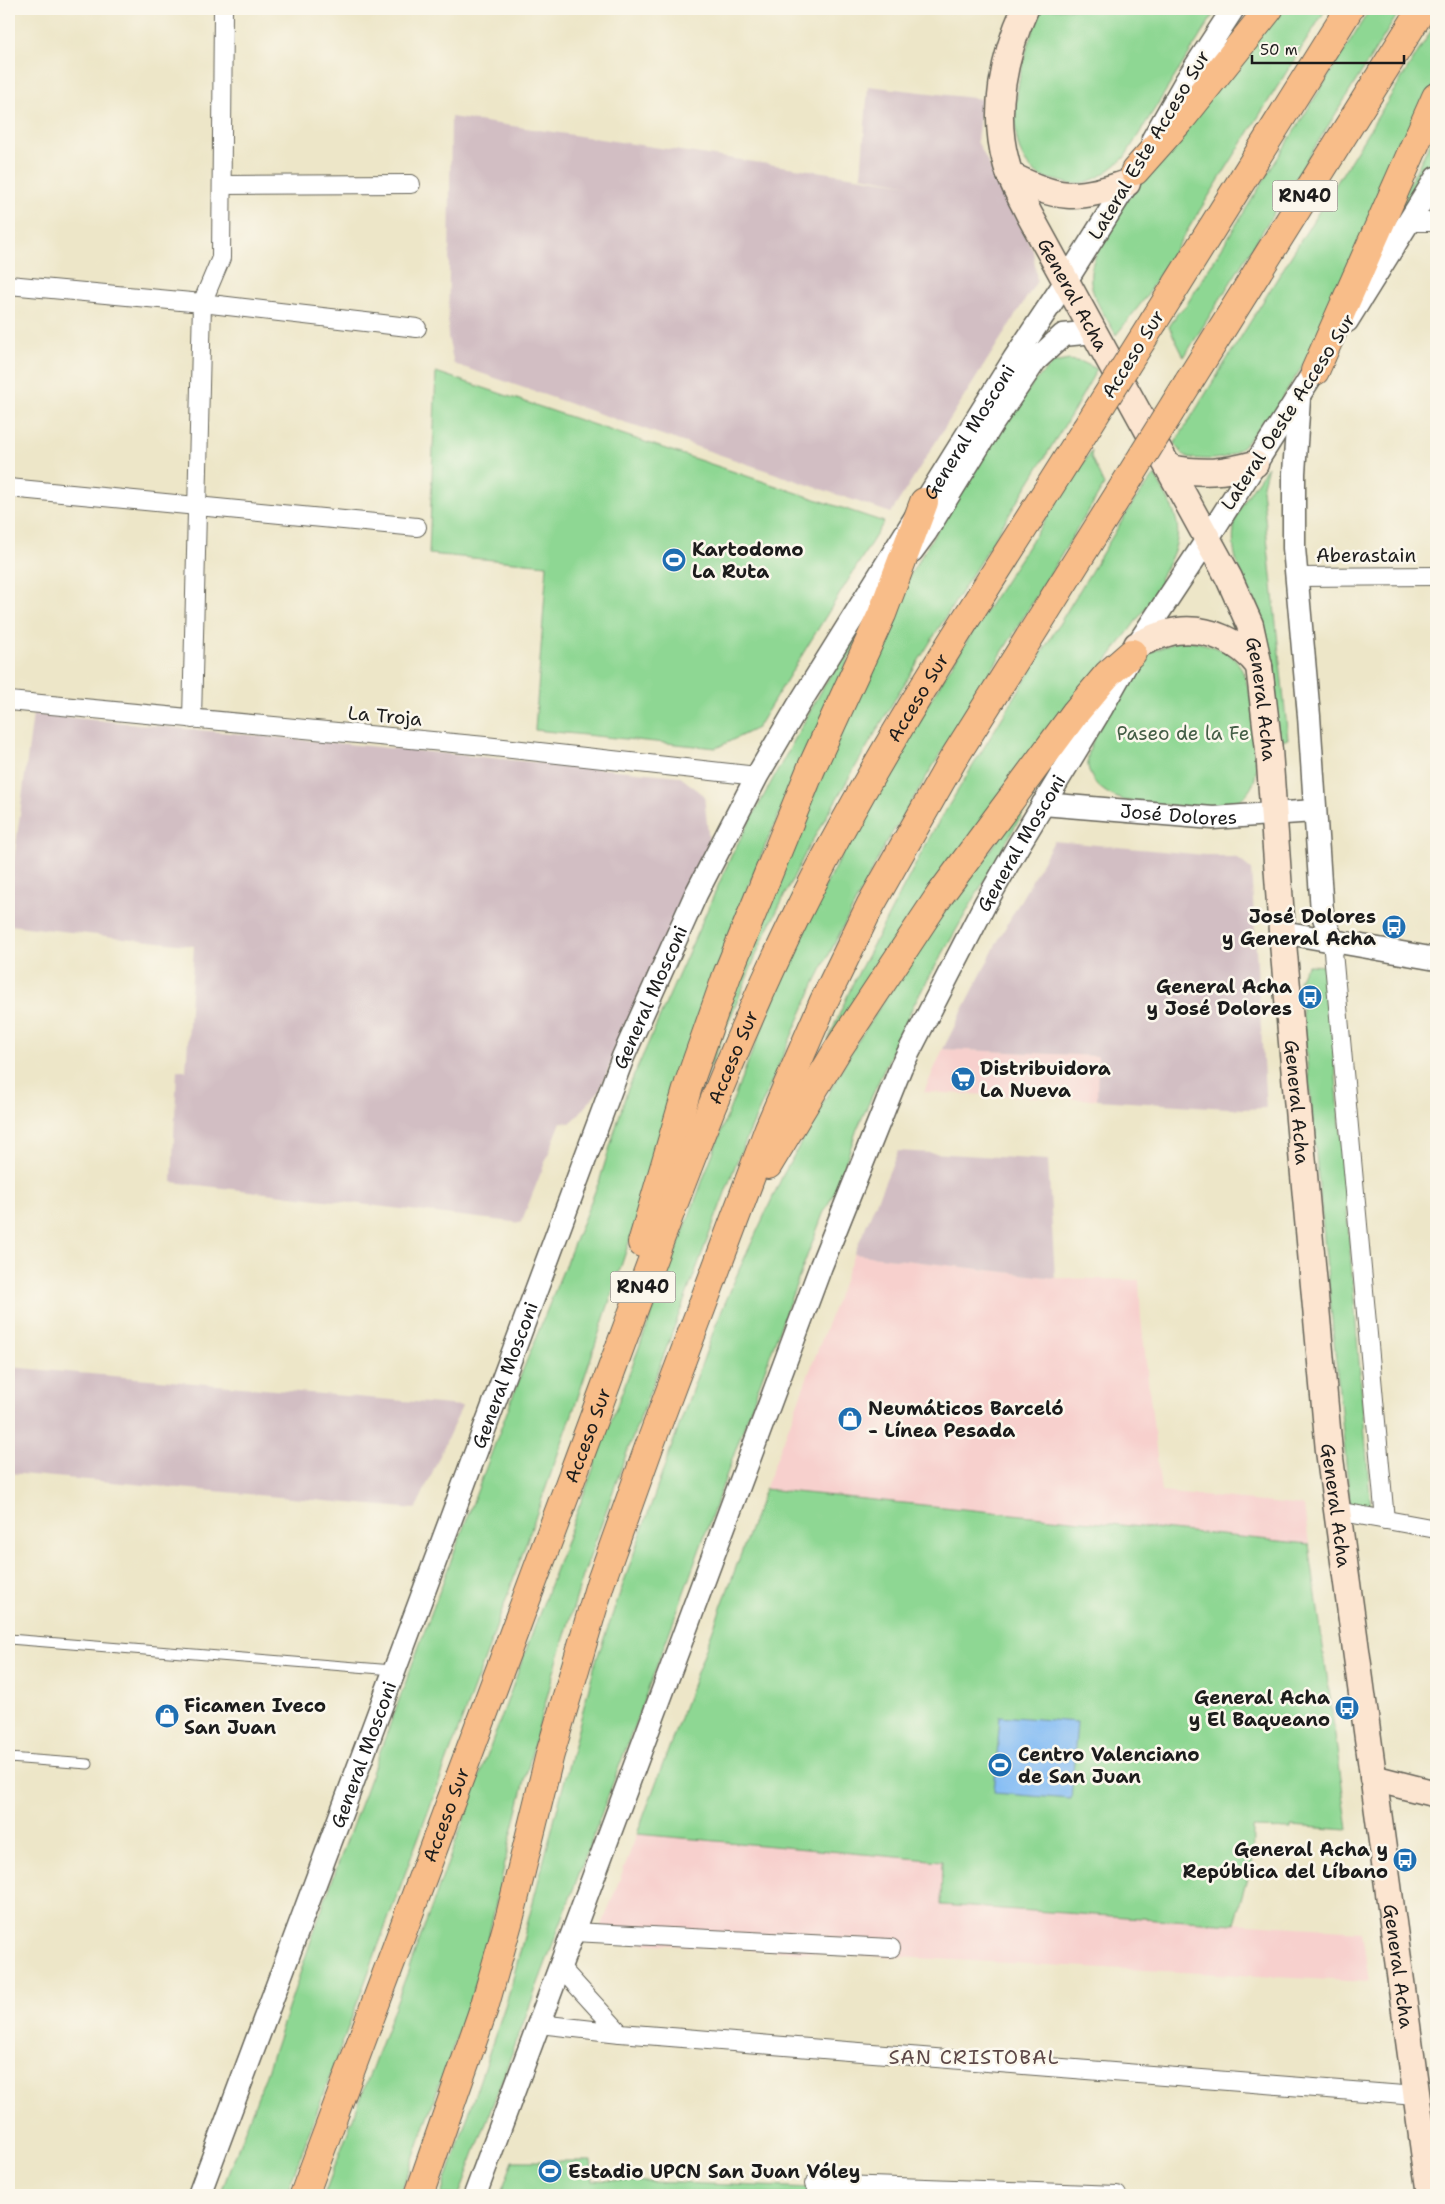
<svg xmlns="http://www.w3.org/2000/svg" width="1445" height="2204" viewBox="0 0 1445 2204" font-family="'Shantell Sans',sans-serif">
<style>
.built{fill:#f7d0cd}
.industrial{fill:#d2bec3}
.green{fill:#8ed793;stroke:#557a58}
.water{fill:#83bcf4;stroke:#506c88}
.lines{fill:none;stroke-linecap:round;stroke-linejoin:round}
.service-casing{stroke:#656358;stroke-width:11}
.minor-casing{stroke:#656358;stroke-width:20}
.tertiary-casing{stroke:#656358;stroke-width:25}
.secondary-casing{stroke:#656358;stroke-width:29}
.motorway-casing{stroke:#656358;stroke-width:30}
.service{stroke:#fff;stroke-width:9}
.minor{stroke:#fff;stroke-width:18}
.tertiary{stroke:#fff;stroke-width:22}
.secondary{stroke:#fce5d0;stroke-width:26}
.motorway{stroke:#f8bd89;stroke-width:28}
.motorway-bridge-casing{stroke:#656358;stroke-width:30;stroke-linecap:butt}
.motorway-bridge{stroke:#f8bd89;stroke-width:28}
.labels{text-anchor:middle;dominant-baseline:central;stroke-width:5;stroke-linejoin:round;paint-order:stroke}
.shield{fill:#fbf7ec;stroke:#5f5e5a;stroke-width:1}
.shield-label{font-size:18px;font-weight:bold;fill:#1c1c1c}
.street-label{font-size:19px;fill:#1c1c1c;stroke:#fbf7ec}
.poi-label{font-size:19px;font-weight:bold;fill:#1c1c1c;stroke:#fbf7ec;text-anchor:start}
.park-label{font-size:19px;fill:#445d46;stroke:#fbf7ec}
.neighbourhood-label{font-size:20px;letter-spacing:1px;fill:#5d4848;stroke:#fbf7ec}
</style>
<rect width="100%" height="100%" fill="#fbf7ec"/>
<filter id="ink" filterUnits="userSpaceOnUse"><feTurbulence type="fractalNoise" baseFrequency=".02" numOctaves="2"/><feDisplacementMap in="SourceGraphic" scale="10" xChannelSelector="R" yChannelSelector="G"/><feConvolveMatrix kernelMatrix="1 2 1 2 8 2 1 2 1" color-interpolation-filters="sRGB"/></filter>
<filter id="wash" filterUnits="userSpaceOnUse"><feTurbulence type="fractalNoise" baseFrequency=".0096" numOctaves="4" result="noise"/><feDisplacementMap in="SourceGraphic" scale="20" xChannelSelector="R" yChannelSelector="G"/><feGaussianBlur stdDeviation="1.12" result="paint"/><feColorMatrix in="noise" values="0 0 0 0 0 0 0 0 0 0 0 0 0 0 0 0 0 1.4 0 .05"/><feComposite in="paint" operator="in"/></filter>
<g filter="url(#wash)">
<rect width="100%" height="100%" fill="#ede6c8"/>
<g class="built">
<polygon points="943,1049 1099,1056 1097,1100 924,1092"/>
<polygon points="854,1254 1055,1278 1139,1280 1141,1318 1161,1492 1304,1506 1309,1544 765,1489"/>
<polygon points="637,1834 942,1861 941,1905 1362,1931 1369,1982 596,1941"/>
</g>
<g class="industrial">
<polygon points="868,86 982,99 977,141 1033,250 1037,281 891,513 454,364 448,337 451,117 910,185 861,176"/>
<polygon points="33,714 679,776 704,795 709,842 599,1091 571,1123 561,1122 521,1223 172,1182 177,1070 186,1071 194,946 9,925 9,898"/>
<polygon points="1054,841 1237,858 1251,869 1266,1108 1244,1109 1097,1100 1098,1056 943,1049 1000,937"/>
<polygon points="898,1151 1048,1160 1055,1278 854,1254"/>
<polygon points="9,1367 462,1406 416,1509 9,1473"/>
</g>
<g class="green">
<path d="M1041 9H1217L1124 158C1111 169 1093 184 1074 184 1070 185 1064 182 1059 181 1055 180 1049 179 1045 178 990 156 1025 46 1041 9Z"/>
<path d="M1277 9H1326L1143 301 1116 335C1101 307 1081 287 1096 255 1103 241 1112 232 1114 216Z"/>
<polygon points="1370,9 1401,9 1184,357 1169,327 1177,314 1187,304"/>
<path d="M1436 23V81L1323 328 1300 370 1266 424 1263 421C1245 445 1236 461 1203 459 1185 458 1184 458 1175 443Z"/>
<polygon points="1436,132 1436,162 1398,224 1389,222"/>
<polygon points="1069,360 1082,362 1097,369 1074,410 898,694 808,848 762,941 702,1087 750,941 910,575 989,445 1035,381 1053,363"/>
<polygon points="436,372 884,522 757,728 716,748 535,730 547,565 429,554"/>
<path d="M1092 450 1091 457 1104 485 885 845 816 980 737 1161 623 1463 582 1579 553 1675 531 1756 510 1840 482 1966 400 2195H324C437 1899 542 1599 656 1303 692 1211 725 1117 763 1025 780 984 797 942 817 902 897 745 994 596 1092 450Z"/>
<path d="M1268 466 1262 489 1288 739 1278 740C1275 699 1273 659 1261 619 1252 587 1229 566 1234 529 1236 507 1256 485 1268 466Z"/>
<path d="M1155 475C1180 521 1188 531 1160 579L1164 583 828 1040 853 983 932 833 1134 501Z"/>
<polygon points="863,627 763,851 738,911 576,1403 492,1639 286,2195 220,2195 264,2080 323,1905 435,1603 522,1372 600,1179 627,1091 733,852 842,653 851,640"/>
<path d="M1183 639C1203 644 1225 646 1238 663 1253 684 1263 761 1253 784 1247 797 1235 805 1221 810L1127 801C1107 796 1085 782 1088 757 1090 735 1129 681 1143 660L1149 653Z"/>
<polygon points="1056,761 1028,804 914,1004 857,1129 837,1187 823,1214 785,1314 675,1617 459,2195 441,2195 509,1994 595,1664 670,1451 715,1327 739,1270 783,1175 854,1047 919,946"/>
<polygon points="1308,965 1327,966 1371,1509 1350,1504 1299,981 1303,971"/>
<polygon points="765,1489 1309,1544 1348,1830 1291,1826 1291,1829 1253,1828 1252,1874 1248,1874 1234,1924 941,1905 942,1861 637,1834"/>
<polygon points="513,2161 591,2161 593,2180 1014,2195 500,2195"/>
</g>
<polygon class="water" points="1000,1716 1077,1722 1071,1799 994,1793"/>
</g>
<g filter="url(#ink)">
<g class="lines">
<defs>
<g id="service">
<polyline points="9,1639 393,1670"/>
<polyline points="9,1758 88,1764"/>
</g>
<g id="minor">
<polyline points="222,185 411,184"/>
<polyline points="1409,222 1436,222"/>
<polyline points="9,285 202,303 417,328"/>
<polyline points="9,488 417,527"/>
<polyline points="1296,577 1436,576"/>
<polyline points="9,701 485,746 757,776"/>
<polyline points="192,719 202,303 221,258 223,9"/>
<polyline points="1332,941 1385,1520"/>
<polyline points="1337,1511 1436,1529"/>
<polyline points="573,1932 891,1948"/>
<polyline points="560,1967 620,2033"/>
<polyline points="539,2024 620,2033 1416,2096"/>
<polyline points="814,2184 1117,2195"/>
</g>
<g id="tertiary">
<polyline points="1153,139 1186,81 1233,9"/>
<polyline points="1347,321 1436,178"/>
<polyline points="1299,399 1294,473 1294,548 1309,716 1322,912 1332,941"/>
<polyline points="912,551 926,532 993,423 1035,361 1063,335 1094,332"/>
<path id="s1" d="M1043 804 1213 818 1314 811"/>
<polyline points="1282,932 1436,959"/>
<path id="s2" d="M199 2195 623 1057 696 894 757 776 798 706 1014 359 1066 281 1132 176"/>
<path id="s3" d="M475 2195 821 1266 901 1067 985 904 1018 846 1101 709 1137 645 1208 538 1324 356"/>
</g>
<g id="secondary">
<path id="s4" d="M1025 9C1004 55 992 112 1006 162 1010 180 1021 197 1029 214L1229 578 1250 625 1259 666 1269 750 1282 932 1329 1451 1430 2195"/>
<path d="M1010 175C1056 199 1077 201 1127 183"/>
<path d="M1169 468C1202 474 1223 473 1255 464"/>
<path d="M1137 645C1150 639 1163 633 1177 631 1208 627 1241 642 1259 666"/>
<polyline points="1373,1778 1436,1794"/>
</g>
<g id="motorway">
<polyline points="1135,171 1182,118 1269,9"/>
<polyline points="1154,321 1349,9"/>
<polyline points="1315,371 1436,97"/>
<polyline points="1188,383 1422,9"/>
<polyline points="768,1165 838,1049 940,895 1075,713 1108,674 1132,653"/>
<polyline points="642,1243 689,1083 727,975 811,769 882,614 924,502"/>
<path id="s5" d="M304 2195C393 1955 483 1715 573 1474 643 1286 709 1095 797 914 880 745 987 588 1086 429"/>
<polyline points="419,2195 484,2008 510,1916 550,1754 600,1584 649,1447 769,1128 824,1001 870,906 952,761 1124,486"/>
</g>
</defs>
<use href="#service" class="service-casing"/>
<use href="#minor" class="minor-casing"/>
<use href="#tertiary" class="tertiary-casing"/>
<use href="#secondary" class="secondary-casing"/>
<use href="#motorway" class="motorway-casing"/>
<use href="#service" class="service"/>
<use href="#minor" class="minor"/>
<use href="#tertiary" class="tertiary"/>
<use href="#secondary" class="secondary"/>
<use href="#motorway" class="motorway"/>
<defs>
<g id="motorway-bridge">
<polyline points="1086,429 1154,321"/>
<polyline points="1124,486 1188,383"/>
</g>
</defs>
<use href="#motorway-bridge" class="motorway-bridge-casing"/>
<use href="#motorway-bridge" class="motorway-bridge"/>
</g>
</g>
<defs>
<symbol id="stadium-disc" viewBox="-11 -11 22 22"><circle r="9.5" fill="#1f6fb2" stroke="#fbf7ec"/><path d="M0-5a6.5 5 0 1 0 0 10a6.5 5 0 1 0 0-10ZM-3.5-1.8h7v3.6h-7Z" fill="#fff"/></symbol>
<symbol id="bus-disc" viewBox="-11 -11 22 22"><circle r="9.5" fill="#1f6fb2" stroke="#fbf7ec"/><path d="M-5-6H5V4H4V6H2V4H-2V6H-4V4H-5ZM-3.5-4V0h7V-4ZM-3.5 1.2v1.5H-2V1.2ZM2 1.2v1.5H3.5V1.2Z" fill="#fff"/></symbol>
<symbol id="supermarket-disc" viewBox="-11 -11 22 22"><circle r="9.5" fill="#1f6fb2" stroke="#fbf7ec"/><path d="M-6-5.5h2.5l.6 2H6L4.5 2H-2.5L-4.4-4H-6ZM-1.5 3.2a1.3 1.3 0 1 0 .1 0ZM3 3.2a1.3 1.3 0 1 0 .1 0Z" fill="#fff"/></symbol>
<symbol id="shop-disc" viewBox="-11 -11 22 22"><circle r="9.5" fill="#1f6fb2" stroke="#fbf7ec"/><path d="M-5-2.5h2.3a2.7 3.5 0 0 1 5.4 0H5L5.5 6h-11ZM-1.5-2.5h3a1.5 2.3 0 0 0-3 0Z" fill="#fff"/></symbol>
</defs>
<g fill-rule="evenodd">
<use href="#stadium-disc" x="660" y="546" width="28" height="28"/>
<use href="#bus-disc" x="1380" y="913" width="28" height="28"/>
<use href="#bus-disc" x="1296" y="983" width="28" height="28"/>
<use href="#supermarket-disc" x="949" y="1065" width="28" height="28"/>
<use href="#shop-disc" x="836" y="1405" width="28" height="28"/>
<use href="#bus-disc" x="1333" y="1694" width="28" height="28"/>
<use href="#shop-disc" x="153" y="1702" width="28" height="28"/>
<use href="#stadium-disc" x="986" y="1751" width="28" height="28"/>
<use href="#bus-disc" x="1391" y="1846" width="28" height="28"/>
<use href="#stadium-disc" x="536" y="2157" width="28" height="28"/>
</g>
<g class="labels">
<g class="shield">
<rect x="1272.5" y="180.5" width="65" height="31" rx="4"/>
<rect x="610.5" y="1271.5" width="65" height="31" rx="4"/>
</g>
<g class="shield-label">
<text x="1305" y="196">RN40</text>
<text x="643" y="1287">RN40</text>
</g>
<g class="street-label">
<text transform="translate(1149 145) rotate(-59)">Lateral Este Acceso Sur</text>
<text stroke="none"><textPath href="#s4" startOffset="306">General Acha</textPath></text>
<text transform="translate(1133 354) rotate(-58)">Acceso Sur</text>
<text transform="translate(1288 412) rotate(-57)">Lateral Oeste Acceso Sur</text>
<text stroke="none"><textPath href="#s2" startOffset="1930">General Mosconi</textPath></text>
<text x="1366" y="555">Aberastain</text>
<text stroke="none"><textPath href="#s5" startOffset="1621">Acceso Sur</textPath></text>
<text stroke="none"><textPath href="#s4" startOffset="756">General Acha</textPath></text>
<text transform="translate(385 716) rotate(5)">La Troja</text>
<text stroke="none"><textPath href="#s1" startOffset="136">José Dolores</textPath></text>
<text stroke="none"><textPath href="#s3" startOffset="1460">General Mosconi</textPath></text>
<text stroke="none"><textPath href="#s2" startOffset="1280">General Mosconi</textPath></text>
<text stroke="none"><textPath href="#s5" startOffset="1216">Acceso Sur</textPath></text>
<text stroke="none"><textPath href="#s4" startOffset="1161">General Acha</textPath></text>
<text stroke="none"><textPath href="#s2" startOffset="875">General Mosconi</textPath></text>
<text stroke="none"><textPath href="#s5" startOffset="811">Acceso Sur</textPath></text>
<text stroke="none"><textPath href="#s4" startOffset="1566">General Acha</textPath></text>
<text stroke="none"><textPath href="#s2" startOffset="470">General Mosconi</textPath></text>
<text stroke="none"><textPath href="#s5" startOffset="406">Acceso Sur</textPath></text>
<text stroke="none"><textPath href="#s4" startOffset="2031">General Acha</textPath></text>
</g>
<g class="poi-label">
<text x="692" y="549">Kartodomo<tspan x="692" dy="22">La Ruta</tspan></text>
<text x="1376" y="916" text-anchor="end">José Dolores<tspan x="1376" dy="22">y General Acha</tspan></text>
<text x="1292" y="986" text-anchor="end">General Acha<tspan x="1292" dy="22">y José Dolores</tspan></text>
<text x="980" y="1068">Distribuidora<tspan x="980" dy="22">La Nueva</tspan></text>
<text x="868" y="1408">Neumáticos Barceló<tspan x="868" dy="22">- Línea Pesada</tspan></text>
<text x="1330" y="1697" text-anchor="end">General Acha<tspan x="1330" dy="22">y El Baqueano</tspan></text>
<text x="184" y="1705">Ficamen Iveco<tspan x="184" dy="22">San Juan</tspan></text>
<text x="1018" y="1754">Centro Valenciano<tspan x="1018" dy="22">de San Juan</tspan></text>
<text x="1388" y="1849" text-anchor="end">General Acha y<tspan x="1388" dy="22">República del Líbano</tspan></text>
<text x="568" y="2171">Estadio UPCN San Juan Vóley</text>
</g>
<g class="park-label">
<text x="1183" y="733">Paseo de la Fe</text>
</g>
<g class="neighbourhood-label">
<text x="974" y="2057">SAN CRISTOBAL</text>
</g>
</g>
<rect width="1445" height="2204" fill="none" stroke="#fbf7ec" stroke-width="30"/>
<path d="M1252 55v8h152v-8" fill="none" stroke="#1c1c1c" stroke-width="2.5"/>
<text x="1260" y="55" font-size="15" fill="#1c1c1c" stroke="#fbf7ec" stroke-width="4" paint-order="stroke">50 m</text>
</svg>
